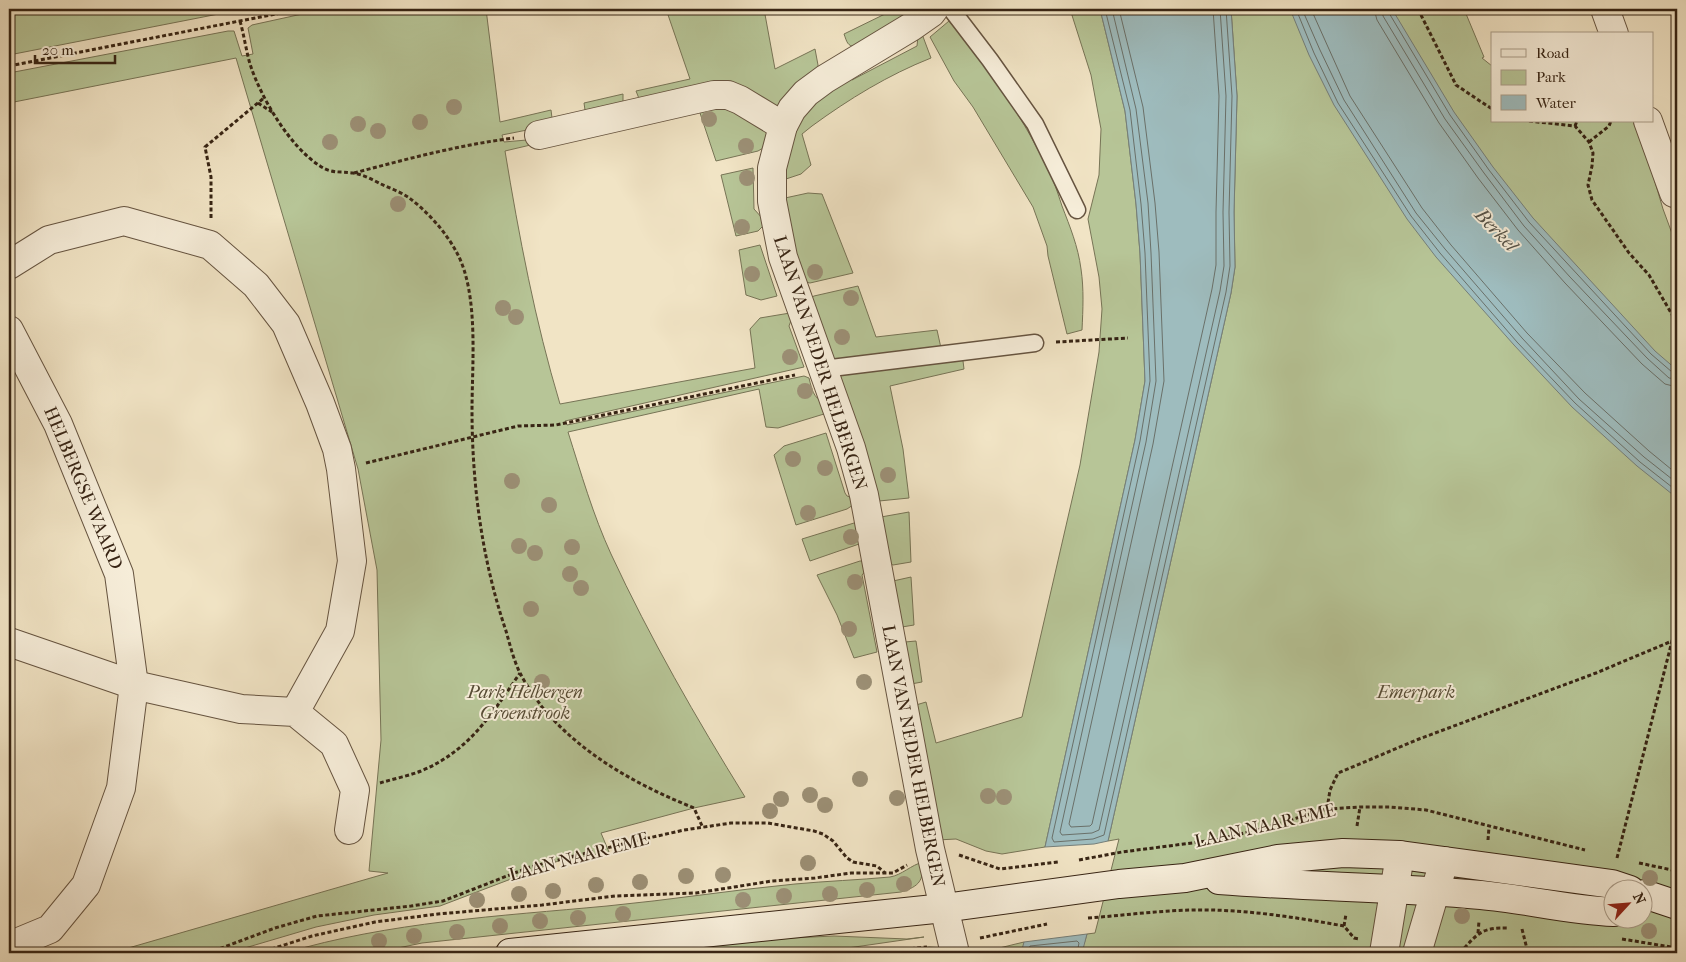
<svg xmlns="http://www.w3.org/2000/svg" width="1686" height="962" viewBox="0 0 1686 962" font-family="'IM FELL French Canon',serif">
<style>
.green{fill:#b7c597;stroke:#777456;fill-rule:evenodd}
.water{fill:#9ebcbe;stroke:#757f7a}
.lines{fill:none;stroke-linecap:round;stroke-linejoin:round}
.shore{stroke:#6a7069;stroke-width:1}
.lane-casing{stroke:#665440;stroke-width:19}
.street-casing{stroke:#665440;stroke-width:30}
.secondary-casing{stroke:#372414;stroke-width:30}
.path{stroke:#372414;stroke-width:3;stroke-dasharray:4 2.5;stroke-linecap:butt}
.lane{stroke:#f6edd9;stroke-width:16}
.street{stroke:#f6edd9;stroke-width:28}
.secondary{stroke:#f6edd9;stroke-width:28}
.tree{fill:#9c9076}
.labels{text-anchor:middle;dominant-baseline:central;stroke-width:4;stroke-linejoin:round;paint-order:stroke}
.street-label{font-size:18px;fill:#372414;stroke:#f6edd9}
.park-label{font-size:18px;font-style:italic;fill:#574c35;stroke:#f6edd9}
.water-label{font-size:19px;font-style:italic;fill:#565247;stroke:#f6edd9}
</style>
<rect width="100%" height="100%" fill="#f1e4c5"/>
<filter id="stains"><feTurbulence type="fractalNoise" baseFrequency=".004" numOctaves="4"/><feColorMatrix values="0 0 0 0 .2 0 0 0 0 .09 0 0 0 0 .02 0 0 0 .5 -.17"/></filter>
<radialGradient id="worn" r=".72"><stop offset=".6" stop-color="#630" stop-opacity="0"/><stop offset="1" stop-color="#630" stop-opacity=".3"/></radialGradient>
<g class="green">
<polygon points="9,9 244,9 9,55"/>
<path d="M325 9H486L500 122 551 110 552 118 547 126 502 135 504 142 538 139 539 143 505 151C519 236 535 321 560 404L755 368 750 329 760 318 790 313 792 318 789 326 804 367 565 421 567 425 804 376 809 378C812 390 813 397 824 403L826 412 824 414 778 428 766 427 759 389 568 432C581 473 593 515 611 554 650 638 696 718 745 797L694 808 601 833 609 852 561 860 440 906 374 915 316 927 228 953H111L388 873 369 871 381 740 377 570 358 469 236 58 9 103V73L228 31H234L242 56 253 54 248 28 252 25Z"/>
<polygon points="666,9 764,9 775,69 815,49 818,65 818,69 777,108 640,101 636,91 690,79"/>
<path d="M886 9H924L856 47C847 46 847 42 844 34L887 13Z"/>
<polygon points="1070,9 1100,9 1125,111 1136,204 1140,253 1145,381 1135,440 1045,847 1002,854 986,851 956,839 937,840 916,705 926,702 936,743 1022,717 1080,465 1099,352 1102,309 1099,277 1088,219 1099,175 1101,129 1091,75"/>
<path d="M1231 9H1464L1484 57 1482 58 1492 66V121H1637L1663 209 1677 247V953H1528L1520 948 1514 953H902L929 947 987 951 1024 942 1023 950 1084 944 1087 934 1095 933 1119 839 1108 841 1231 293 1235 267 1234 212 1237 96ZM1614 890H1644V920H1614Z"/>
<path d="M949 21C989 68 1026 121 1052 178 1056 187 1059 197 1062 206 1070 227 1078 246 1081 269 1084 289 1083 309 1082 330L1067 334 1048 256 1047 246 1033 207 973 107 954 81 930 37Z"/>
<path d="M922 34 931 58C888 75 849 99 812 126L802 134 811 165 801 174 786 179 784 178 781 161 800 114 848 73 852 80 917 46 918 36Z"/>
<polygon points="623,94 623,104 587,114 585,110 584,103"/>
<polygon points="716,102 766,128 768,134 765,147 758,151 716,161 698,107"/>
<polygon points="753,168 754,209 763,219 764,225 758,231 736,236 721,175"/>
<polygon points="808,193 822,194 853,273 810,283 801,281 785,198"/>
<polygon points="760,245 777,296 761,300 746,295 739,250"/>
<polygon points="858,286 876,337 937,330 941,348 833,360 810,298 814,296"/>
<polygon points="961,358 963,361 964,369 890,386 903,449 909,498 879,501 838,378 840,374"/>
<polygon points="826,433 845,493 847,496 854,498 853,505 847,509 796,525 774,455 784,446"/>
<polygon points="909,512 911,562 893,565 888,563 881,517"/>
<polygon points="854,523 859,525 862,543 810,561 802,539"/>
<polygon points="860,561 864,561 868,568 862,575 877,652 854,658 837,615 817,575"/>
<polygon points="911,577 914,625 902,627 893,581"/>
<polygon points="916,641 922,682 911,684 905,642"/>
<path d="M923 862C923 881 920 886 901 892L422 943 374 953H285C389 922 500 916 607 906 670 900 732 890 795 884 827 881 858 880 890 877 902 875 911 865 923 862Z"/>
<polygon points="834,936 907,939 924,937 813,953 647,953 685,949 726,941"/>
</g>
<g class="water">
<polygon points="1100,9 1231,9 1237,96 1234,212 1235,267 1231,293 1108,841 1094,844 1045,847 1135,440 1145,381 1140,253 1136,204 1125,111"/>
<polygon points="1290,9 1392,9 1454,112 1493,167 1533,218 1655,351 1677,370 1677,498 1637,466 1572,407 1514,345 1436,257 1407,219 1334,105 1309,55"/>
<polygon points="1087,934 1082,953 1021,953 1024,942"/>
</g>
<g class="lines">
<g class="shore">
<polyline points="1105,9 1130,110 1141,204 1145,253 1150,381 1140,441 1052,838 1054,842 1093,839 1104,835 1226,292 1230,266 1229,212 1232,96 1226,9"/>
<polyline points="1112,9 1136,109 1148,203 1151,253 1156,381 1146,442 1060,832 1062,835 1092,833 1099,830 1220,291 1224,266 1223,212 1226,96 1220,9"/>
<polyline points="1119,9 1143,107 1155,203 1159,252 1164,381 1153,444 1069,824 1071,827 1090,826 1092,824 1212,289 1216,265 1216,212 1219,96 1213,9"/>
<polyline points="1296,9 1314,53 1338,103 1411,216 1440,253 1517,342 1575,403 1640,462 1677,491"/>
<polyline points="1302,9 1320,50 1344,100 1416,213 1445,249 1522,338 1579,399 1644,457 1677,483"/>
<polyline points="1311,9 1350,96 1422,208 1451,245 1527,333 1585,393 1649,451 1677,474"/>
<polyline points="1374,9 1377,20 1439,123 1478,178 1518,230 1565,283 1642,364 1665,384 1677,387"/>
<polyline points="1382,9 1383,16 1445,119 1484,173 1524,226 1570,277 1647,358 1669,378 1677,379"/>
<polyline points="1388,9 1389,13 1450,115 1489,170 1529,222 1651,354 1672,372 1677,373"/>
<polyline points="1027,953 1030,946 1077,941 1079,943 1077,953"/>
</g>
<defs>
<g id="lane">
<polyline points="951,9 990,60 1035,124 1077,210"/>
<polyline points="823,369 1035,343"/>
</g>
<g id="street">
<polyline points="934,9 931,13 911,27 825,79 806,93 792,109 783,126 772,168 772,201 783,257 851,448 864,495 930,849 955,953"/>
<polyline points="1605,9 1614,34"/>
<polyline points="1648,121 1674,193 1677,194"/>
<polyline points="539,135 714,95 728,95 740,100 783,126"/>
<polyline points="9,265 49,240 124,221 210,245 256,285 286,324 320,403 337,449 341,469 352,561 340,631 295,712"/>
<polyline points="9,330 58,424 119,574 134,685 121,788 86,885 50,929 9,946"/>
<polyline points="9,642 134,685 241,709 295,712 334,744 355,790 349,830"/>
<polyline points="1384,953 1400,855"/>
<polyline points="1417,953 1444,861"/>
</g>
<g id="secondary">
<path d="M1219 880C1306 887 1394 887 1481 895 1525 899 1569 910 1614 912"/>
<polyline points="1644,894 1677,905"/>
<polyline points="510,953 944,908 1119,884 1185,878 1278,859 1343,853 1400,855 1612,884 1630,890"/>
</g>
</defs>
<use href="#lane" class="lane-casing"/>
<use href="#street" class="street-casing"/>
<use href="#secondary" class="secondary-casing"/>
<g class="path">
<polyline points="1418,9 1456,85 1492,109"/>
<path d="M240 21C244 35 246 50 250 64 261 98 290 147 320 166 332 174 340 171 353 173 362 174 373 180 381 184 390 188 400 192 408 197 427 211 446 232 457 253 479 294 472 364 472 410 472 485 482 560 506 631 510 645 514 661 520 673 526 685 535 697 542 707 582 755 637 785 694 808L703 828"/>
<polyline points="9,66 301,9"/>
<polyline points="258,103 272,112"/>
<polyline points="1529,121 1575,126 1589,142 1593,153 1592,166 1588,185 1592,200 1629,253 1649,275 1677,323"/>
<polyline points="1575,126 1577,121"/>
<polyline points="1589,142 1609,126 1611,121"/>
<path d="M354 173C407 159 459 145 514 138"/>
<polyline points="211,218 211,177 205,147 265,97"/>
<polyline points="1056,342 1128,338"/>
<polyline points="366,463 518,426 556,425 795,375"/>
<path d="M380 783C393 779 408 776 421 771 469 751 492 714 520 673"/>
<polyline points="1327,809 1330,790 1338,773 1419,739 1596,673 1672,641 1677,627"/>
<polyline points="1357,826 1360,807"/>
<polyline points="1488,840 1489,827"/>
<polyline points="959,855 1000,869 1058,862"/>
<polyline points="1617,858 1672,641 1677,643"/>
<polyline points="1079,860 1122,852 1215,840 1257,830 1327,809 1360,807 1390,807 1426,810 1585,850"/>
<polyline points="1639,863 1677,871"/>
<path d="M1088 918C1129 915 1169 909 1211 910 1255 911 1300 918 1344 926L1354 938 1360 939"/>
<polyline points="1344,926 1346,914"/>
<polyline points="1522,929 1528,953"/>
<polyline points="1478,933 1479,921"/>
<polyline points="980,938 1047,924"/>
<polyline points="1622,939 1677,948"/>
<polyline points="208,953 275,928 317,916 411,906 443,901 530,867 631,842 684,830 731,823 768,823 814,831 823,834 833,841 847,858 853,862 877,866 885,873"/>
<polyline points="259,953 312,936 375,922 438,914 542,905 615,896 696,893 772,881 815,878 851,873 893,873 907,865"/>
<polyline points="872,953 927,947"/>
<path d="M1460 953C1477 934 1481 927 1509 928"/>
</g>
<use href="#lane" class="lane"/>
<use href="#street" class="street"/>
<use href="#secondary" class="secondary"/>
</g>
<g class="tree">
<circle cx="454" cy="107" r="8"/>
<circle cx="709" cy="119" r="8"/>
<circle cx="420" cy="122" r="8"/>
<circle cx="358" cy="124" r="8"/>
<circle cx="378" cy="131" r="8"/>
<circle cx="330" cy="142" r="8"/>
<circle cx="746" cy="146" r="8"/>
<circle cx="747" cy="178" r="8"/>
<circle cx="398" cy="204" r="8"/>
<circle cx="742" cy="227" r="8"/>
<circle cx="815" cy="272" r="8"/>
<circle cx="752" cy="274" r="8"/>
<circle cx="851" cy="298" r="8"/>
<circle cx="503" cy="308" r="8"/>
<circle cx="516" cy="317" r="8"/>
<circle cx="842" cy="337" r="8"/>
<circle cx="790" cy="357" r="8"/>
<circle cx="805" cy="391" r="8"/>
<circle cx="793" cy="459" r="8"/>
<circle cx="825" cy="468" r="8"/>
<circle cx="888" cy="475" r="8"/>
<circle cx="512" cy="481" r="8"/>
<circle cx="549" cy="505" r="8"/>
<circle cx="808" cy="513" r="8"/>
<circle cx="851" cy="537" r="8"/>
<circle cx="519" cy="546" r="8"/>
<circle cx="572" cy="547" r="8"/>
<circle cx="535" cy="553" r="8"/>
<circle cx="570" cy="574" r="8"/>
<circle cx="855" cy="582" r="8"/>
<circle cx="581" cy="588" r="8"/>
<circle cx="531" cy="609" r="8"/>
<circle cx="849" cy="629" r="8"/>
<circle cx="542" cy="682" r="8"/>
<circle cx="864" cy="682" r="8"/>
<circle cx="860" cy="779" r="8"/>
<circle cx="810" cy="795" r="8"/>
<circle cx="988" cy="796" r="8"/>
<circle cx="1004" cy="797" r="8"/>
<circle cx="897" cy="798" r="8"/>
<circle cx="781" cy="799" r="8"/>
<circle cx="825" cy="805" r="8"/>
<circle cx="770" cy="811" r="8"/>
<circle cx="808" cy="863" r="8"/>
<circle cx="723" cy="875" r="8"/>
<circle cx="686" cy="876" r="8"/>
<circle cx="1650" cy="878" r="8"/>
<circle cx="640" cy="882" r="8"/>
<circle cx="904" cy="884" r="8"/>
<circle cx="596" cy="885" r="8"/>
<circle cx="867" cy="890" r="8"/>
<circle cx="553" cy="891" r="8"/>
<circle cx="519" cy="894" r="8"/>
<circle cx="830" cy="894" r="8"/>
<circle cx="784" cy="896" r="8"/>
<circle cx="477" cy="900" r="8"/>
<circle cx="743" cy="900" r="8"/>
<circle cx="623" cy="914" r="8"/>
<circle cx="1462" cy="916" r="8"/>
<circle cx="578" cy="918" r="8"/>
<circle cx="540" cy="921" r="8"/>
<circle cx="500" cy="926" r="8"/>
<circle cx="1649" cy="931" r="8"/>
<circle cx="457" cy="932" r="8"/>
<circle cx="414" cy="936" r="8"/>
<circle cx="379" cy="941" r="8"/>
</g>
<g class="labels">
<g class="street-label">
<text transform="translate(820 363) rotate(72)">LAAN VAN NEDER HELBERGEN</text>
<text transform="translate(83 488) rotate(67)">HELBERGSE WAARD</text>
<text transform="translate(913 756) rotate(79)">LAAN VAN NEDER HELBERGEN</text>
<text transform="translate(1265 826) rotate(-13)">LAAN NAAR EME</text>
<text transform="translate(579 857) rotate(-15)">LAAN NAAR EME</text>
</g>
<g class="park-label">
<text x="525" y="692">Park Helbergen<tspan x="525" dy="21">Groenstrook</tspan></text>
<text x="1416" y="692">Emerpark</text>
</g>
<g class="water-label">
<text transform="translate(1496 230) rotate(46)">Berkel</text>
</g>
</g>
<rect width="1686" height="962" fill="none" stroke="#f1e4c5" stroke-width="30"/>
<rect x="10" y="10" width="1666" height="942" fill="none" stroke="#372414" stroke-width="2.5"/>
<rect x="15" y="15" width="1656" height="932" fill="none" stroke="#372414"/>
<rect x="1491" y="32" width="162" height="90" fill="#f6edd9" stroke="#aa9d8a"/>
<rect x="1501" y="49" width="25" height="8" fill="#f6edd9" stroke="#aa9d8a"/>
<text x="1536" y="58" font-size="15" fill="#372414">Road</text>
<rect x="1501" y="70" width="25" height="15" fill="#b7c597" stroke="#aa9d8a"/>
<text x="1536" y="82" font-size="15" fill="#372414">Park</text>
<rect x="1501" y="95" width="25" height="15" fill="#9ebcbe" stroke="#aa9d8a"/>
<text x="1536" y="108" font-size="15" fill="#372414">Water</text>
<g transform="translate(1628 904) rotate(64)"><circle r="24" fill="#f6edd9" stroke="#aa9d8a"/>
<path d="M0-4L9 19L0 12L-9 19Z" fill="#8f2418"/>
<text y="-8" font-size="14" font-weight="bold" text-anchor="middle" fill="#372414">N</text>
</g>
<path d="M35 55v8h80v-8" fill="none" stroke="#372414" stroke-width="2.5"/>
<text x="42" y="55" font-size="15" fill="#372414" stroke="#f6edd9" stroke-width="4" paint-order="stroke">20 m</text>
<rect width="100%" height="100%" filter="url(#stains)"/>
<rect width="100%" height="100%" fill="url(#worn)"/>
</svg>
